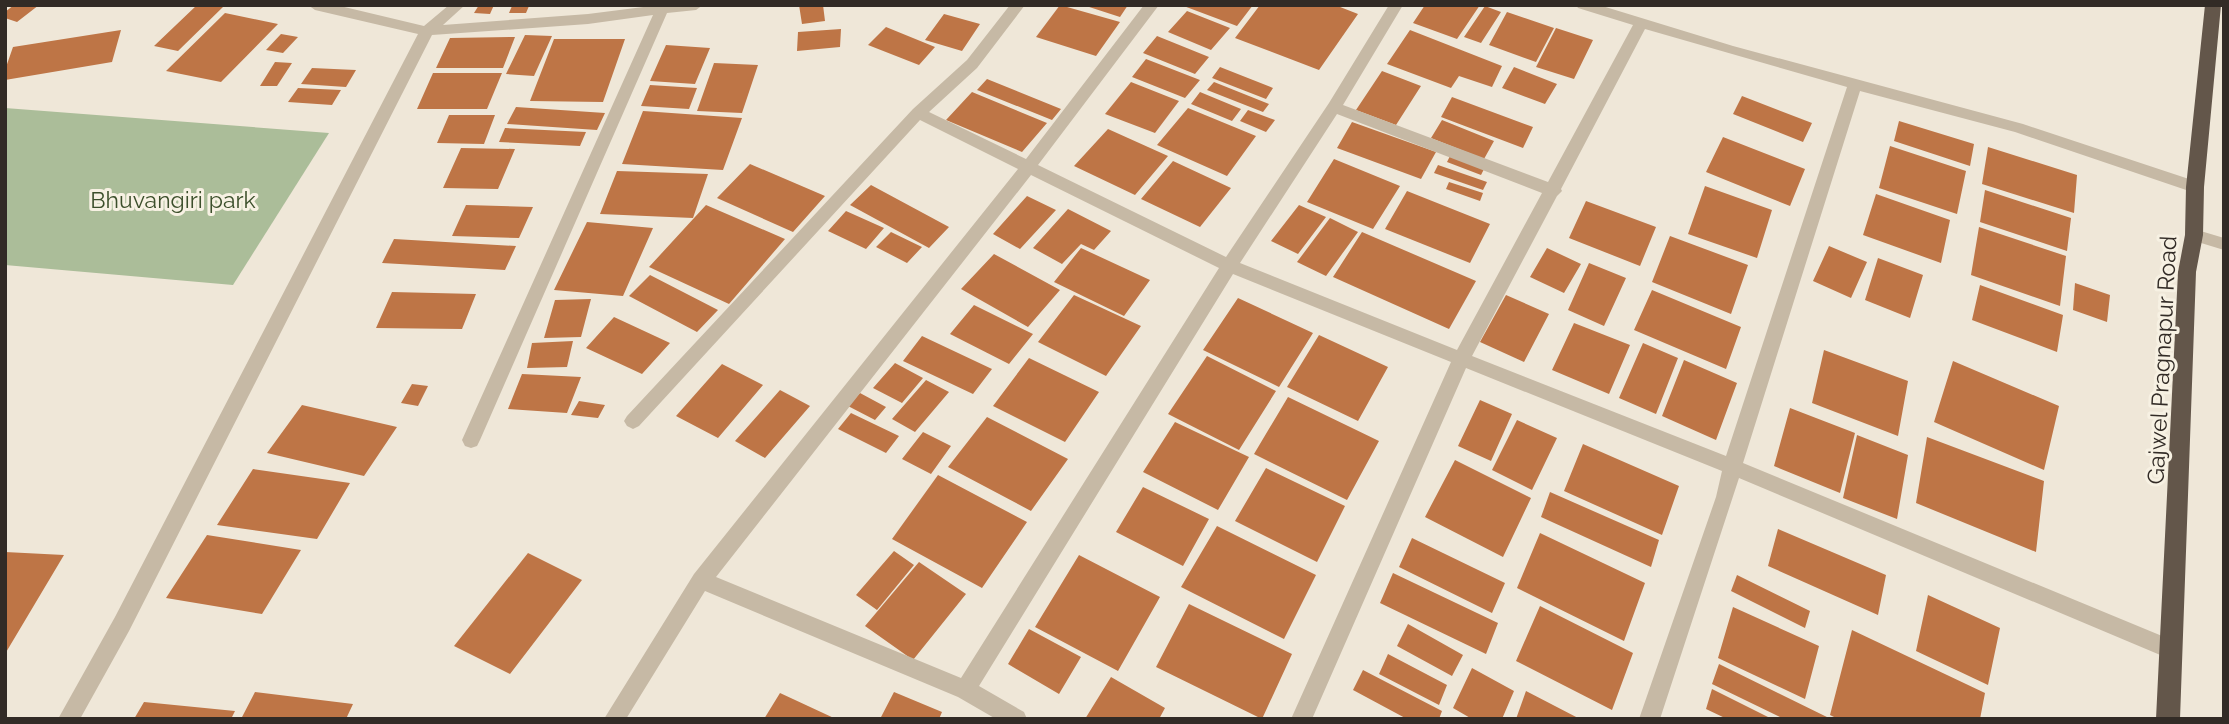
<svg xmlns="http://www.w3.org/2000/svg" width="2229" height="724" font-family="Raleway,sans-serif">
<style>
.green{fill:#abbd99}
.building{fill:#be7546}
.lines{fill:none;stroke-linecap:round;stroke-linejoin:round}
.minor{fill:#c6b9a5;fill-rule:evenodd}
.trunk{fill:#63564a;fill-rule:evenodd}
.labels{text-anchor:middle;stroke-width:6;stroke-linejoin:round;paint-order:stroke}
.park-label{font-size:23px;fill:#3c4f2b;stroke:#f7f1e3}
.street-label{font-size:23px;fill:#322b26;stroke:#f7f1e3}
</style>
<rect width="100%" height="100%" fill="#efe7d8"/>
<path class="green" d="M5 108 329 133 233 285 5 265Z"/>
<path class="building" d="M14 5H39L17 22 5 18V12Z
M197 5 224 6 178 51 154 46Z
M479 5H494L490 14 474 13Z
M799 5H823L825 21 802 24Z
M1060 5 1120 22 1096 56 1036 37Z
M1083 5H1128L1120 17Z
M1181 5H1253L1237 26Z
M1260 5H1335L1358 14 1319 70 1235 38Z
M1425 5H1480L1457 39 1413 23Z
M512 6H529L526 13H509Z
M1485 6 1501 12 1481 43 1464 37Z
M1187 11 1230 28 1211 50 1168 32Z
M1507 12 1554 28 1536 62 1489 45Z
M225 13 278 24 221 82 166 71Z
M944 14 980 24 962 51 925 40Z
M886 27 935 47 919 65 868 45Z
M1556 28 1593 40 1574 79 1536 67Z
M841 29 840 47 797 51 798 32Z
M121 30 112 62 5 80V70L13 47Z
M1410 30 1502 66 1492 87 1459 76 1451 88 1387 64Z
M281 34 298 37 283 53 266 50Z
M525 35 552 36 534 76 506 74Z
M1157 36 1209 57 1195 74 1143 53Z
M515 37 503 68H436L450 38Z
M554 39H625L603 102 530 101Z
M666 45 710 48 695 84 650 81Z
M1146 59 1200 80 1185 98 1132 77Z
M275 62 292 63 277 86H260Z
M714 63 758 65 742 113 697 111Z
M1220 67 1273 88 1266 99 1212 78Z
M1514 67 1557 84 1545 104 1502 88Z
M312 68 356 70 346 87 301 84Z
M1382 71 1421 86 1396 125 1356 110Z
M433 73H502L487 109H417Z
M987 79 1061 109 1052 120 977 90Z
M1131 82 1179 101 1155 133 1105 114Z
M1214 82 1269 104 1263 112 1207 90Z
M650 85 697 88 689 109 641 106Z
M298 88 341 90 332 105 288 102Z
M972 92 1047 123 1022 152 946 120Z
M1200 92 1241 109 1232 121 1191 104Z
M1742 96 1812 123 1803 142 1733 114Z
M1452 97 1533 127 1523 148 1441 117Z
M516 107 605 113 597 130 507 124Z
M1188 108 1256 136 1227 176 1157 145Z
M1248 110 1275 120 1266 132 1240 121Z
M643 111 742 118 723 170 622 164Z
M449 115H495L484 144 437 143Z
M1442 120 1494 141 1484 159 1431 138Z
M1899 121 1974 144 1970 166 1894 141Z
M1352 122 1436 152 1421 179 1337 148Z
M505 128 586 132 580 146 499 142Z
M1108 129 1168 156 1135 195 1074 166Z
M1723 137 1805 169 1790 206 1706 172Z
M1890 146 1966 171 1957 214 1879 188Z
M1988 147 2077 175 2074 213 1982 184Z
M461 148 515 149 498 189 443 188Z
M1450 156 1484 169 1481 175 1447 162Z
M1334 159 1400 186 1373 229 1307 202Z
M1173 161 1231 188 1200 227 1141 199Z
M750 164 825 196 793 232 717 198Z
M1438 165 1487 182 1483 190 1434 173Z
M617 171 708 174 693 218 600 214Z
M1449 182 1483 193 1480 201 1446 189Z
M871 185 949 227 929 248 850 205Z
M1705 186 1772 210 1757 258 1688 234Z
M1985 190 2071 218 2067 251 1980 222Z
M1407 191 1490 224 1470 263 1385 229Z
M1876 194 1950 220 1941 263 1863 235Z
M1027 196 1056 210 1020 249 993 234Z
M1586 201 1656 227 1640 266 1569 238Z
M466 205 533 207 519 238 452 236Z
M706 205 785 239 729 304 649 267Z
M1299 205 1326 217 1298 254 1271 241Z
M1068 209 1111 231 1094 250 1081 244 1062 264 1033 248Z
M846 211 884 228 866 249 828 231Z
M1330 218 1358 232 1326 276 1297 262Z
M587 222 653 228 623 296 554 290Z
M1979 227 2066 256 2060 306 1971 275Z
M891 232 922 247 907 263 876 247Z
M1362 232 1476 281 1449 329 1333 277Z
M1670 236 1748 265 1731 314 1652 282Z
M394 239 516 246 505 270 382 263Z
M1829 246 1867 262 1851 298 1813 281Z
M1081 248 1150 280 1124 316 1054 282Z
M1547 248 1581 264 1564 293 1530 277Z
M994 254 1060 290 1028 327 961 289Z
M1878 258 1923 275 1910 318 1865 300Z
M1589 263 1626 278 1604 326 1568 310Z
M650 275 718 310 697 332 629 296Z
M2075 283 2110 295 2107 322 2073 310Z
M1980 285 2063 315 2057 352 1972 320Z
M1652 290 1741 327 1726 369 1634 330Z
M392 292 476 294 462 329 376 328Z
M1074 295 1141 326 1106 376 1038 342Z
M1506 295 1549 314 1524 362 1480 342Z
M1238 298 1313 333 1279 387 1203 350Z
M591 299 581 337 544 338 555 300Z
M974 305 1033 334 1009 364 950 334Z
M614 317 670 343 642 374 586 348Z
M1574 323 1630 345 1609 394 1552 370Z
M1319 335 1388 367 1358 421 1287 387Z
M922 336 992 369 973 394 903 361Z
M573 341 567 367 527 368 532 343Z
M1643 343 1678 358 1656 414 1619 398Z
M1824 350 1908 381 1898 436 1812 403Z
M1207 356 1276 391 1239 450 1168 414Z
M1029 358 1099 392 1065 442 993 406Z
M1684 360 1737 383 1716 440 1662 416Z
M1953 361 2059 406 2044 470 1934 422Z
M895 363 923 378 902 403 873 388Z
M722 364 763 385 718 438 676 416Z
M522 374 581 377 567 413 508 409Z
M926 380 949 392 915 432 892 419Z
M412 384 428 386 418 406 401 403Z
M780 390 810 406 765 458 735 441Z
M860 393 886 407 875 420 848 406Z
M1288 397 1379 441 1347 500 1254 454Z
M1480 400 1512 414 1491 461 1458 446Z
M579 401 605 405 598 418 571 415Z
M302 405 397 427 364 476 267 453Z
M1790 408 1855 433 1840 493 1774 466Z
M851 413 899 436 886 453 838 429Z
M987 417 1068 459 1031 511 948 467Z
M1517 420 1557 438 1532 490 1492 470Z
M1175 422 1249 457 1218 510 1143 472Z
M923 432 951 446 931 474 902 459Z
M1857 435 1908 455 1897 519 1843 498Z
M1927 437 2044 481 2036 552 1916 503Z
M1583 444 1679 486 1662 535 1564 491Z
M1455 460 1531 498 1503 557 1425 517Z
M1266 468 1345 506 1317 562 1235 521Z
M253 469 350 483 317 539 217 525Z
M938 475 1027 522 982 588 892 539Z
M1143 487 1209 519 1183 566 1116 532Z
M1550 492 1659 540 1651 567 1541 517Z
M1217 526 1316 575 1284 639 1181 587Z
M1778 529 1886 575 1878 615 1768 566Z
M1540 533 1645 583 1624 641 1517 588Z
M207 535 301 550 262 614 166 598Z
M1412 538 1505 583 1492 613 1399 567Z
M894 551 914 565 877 610 856 595Z
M5 552 64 555 5 654Z
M528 553 582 580 510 674 454 646Z
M1079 555 1160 597 1118 671 1035 627Z
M919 562 966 594 913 660 865 626Z
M1393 573 1498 623 1486 654 1380 603Z
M1737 575 1810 611 1805 628 1731 591Z
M1928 595 2000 628 1988 685 1916 651Z
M1189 604 1292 654 1262 719 1156 667Z
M1540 606 1633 653 1612 710 1516 661Z
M1733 607 1819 646 1805 699 1718 658Z
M1408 624 1463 655 1452 676 1397 646Z
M1029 629 1081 657 1059 694 1008 664Z
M1852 630 1985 693 1980 719H1838L1830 715Z
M1388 654 1447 685 1439 705 1379 674Z
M1719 664 1831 719H1784L1712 684Z
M1472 668 1514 691 1502 719H1472L1453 708Z
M1363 670 1442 711 1439 719H1407L1353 690Z
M1111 677 1165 708 1159 719H1085Z
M1712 689 1772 719H1727L1706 709Z
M1526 691 1580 719H1516Z
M255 692 353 704 346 719H241Z
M894 692 942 712 939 719H880Z
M780 693 836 719H764Z
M144 702 235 711 231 719H134Z"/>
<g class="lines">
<path class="minor" d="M308 5H336L424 26 449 5H465L443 25 588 14 659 5H703L696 10 667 13 480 440 477 446 471 448 465 446 462 440 653 15 588 24 432 35 129 631 80 719H58L115 617 418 34 315 10Z
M1010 5H1025L977 68 929 112 1026 159 1144 5H1159L1038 165 1226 257 1329 103 1389 5H1403L1343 105 1548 182 1633 25 1578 8 1576 5H1599L1733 46 2023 124 2201 183 2203 187 2201 191 2195 193 2015 132 1860 91 1743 463 2179 643 2182 650 2179 657 2172 660 2165 657 1739 478 1660 719H1639L1716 497 1722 471 1466 368 1312 719H1291L1451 362 1233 274 979 686 1024 712 1027 719H996L958 697 705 591 626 719H604L694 574 1018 169 920 120 639 426 633 429 627 426 624 421 627 416 913 109 967 60ZM1645 29 1847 87 1726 456 1472 356 1557 196 1562 191 1561 189ZM1337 114 1542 193 1457 350 1240 263ZM1031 175 1219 268 961 678 716 577Z
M2194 229 2224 238V250L2188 239 2186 235 2188 231Z"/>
<path class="trunk" d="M2205 5H2221L2204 187 2203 235 2196 272 2180 719H2156L2178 272 2185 235 2186 187Z"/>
</g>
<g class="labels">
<g class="park-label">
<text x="173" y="208">Bhuvangiri park</text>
</g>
<g class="street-label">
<text transform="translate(2162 360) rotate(-87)" y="8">Gajwel Pragnapur Road</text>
</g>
</g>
<rect width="2229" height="724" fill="none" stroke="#322b26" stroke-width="14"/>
</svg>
